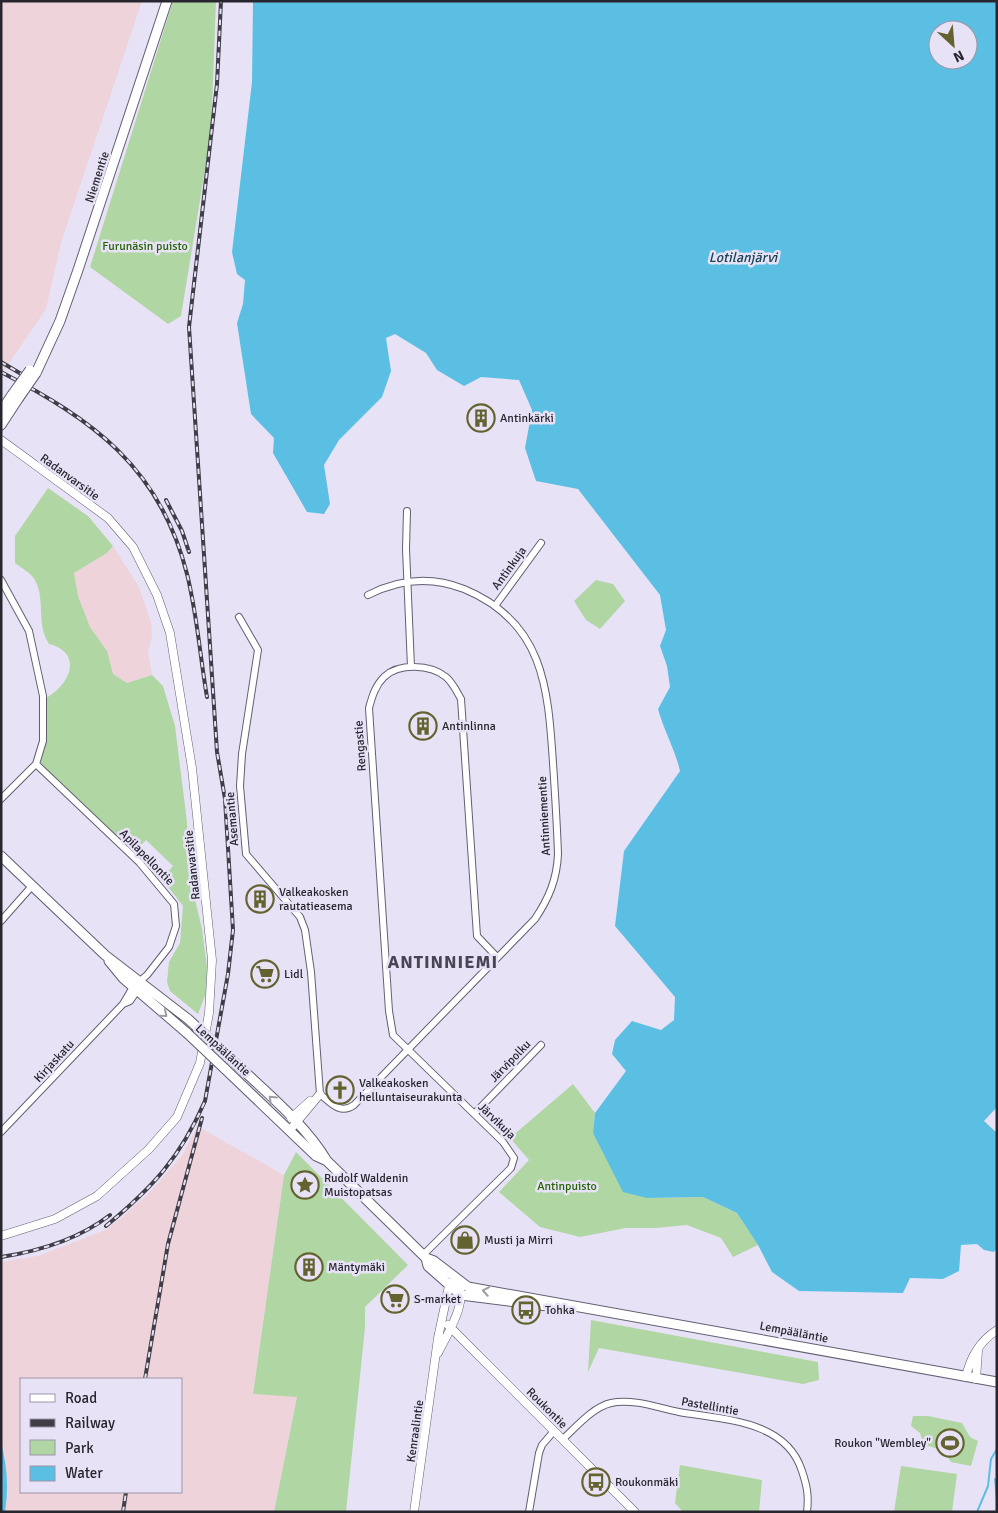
<svg xmlns="http://www.w3.org/2000/svg" width="998" height="1513" font-family="Signika,sans-serif">
<style>
.industrial{fill:#eed4da;fill-rule:evenodd}
.green{fill:#b0d6a4}
.water{fill:#5bbfe3;fill-rule:evenodd}
.lines{fill:none;stroke-linecap:round;stroke-linejoin:round}
.stream{stroke:#5bbfe3;stroke-width:2}
.minor-casing{stroke:#635e70;stroke-width:8}
.tertiary-casing{stroke:#635e70;stroke-width:9}
.secondary-casing{stroke:#635e70;stroke-width:11}
.minor{stroke:#fff;stroke-width:6}
.tertiary{stroke:#fff;stroke-width:8}
.secondary{stroke:#fff;stroke-width:9}
.rail-casing{stroke:#3f3d46;stroke-width:4}
.rail{stroke:#e8e2f7;stroke-width:2;stroke-dasharray:5.5;stroke-linecap:butt}
.secondary-bridge-casing{stroke:#635e70;stroke-width:11;stroke-linecap:butt}
.secondary-bridge{stroke:#fff;stroke-width:9}
.oneway{stroke:#9e9da0}
.labels{text-anchor:middle;stroke-width:5;stroke-linejoin:round;paint-order:stroke}
.street-label{font-size:12px;fill:#27252d;stroke:#e8e2f7}
.park-label{font-size:12px;fill:#246302;stroke:#e8e2f7}
.poi-label{font-size:12px;fill:#27252d;stroke:#e8e2f7;text-anchor:start}
.water-label{font-size:14px;font-style:italic;fill:#174353;stroke:#e8e2f7}
.district-label{font-size:18px;font-weight:bold;letter-spacing:1px;fill:#484454;stroke:#e8e2f7}
</style>
<rect width="100%" height="100%" fill="#e8e2f7"/>
<path class="industrial" d="M1 1H142L61 243 46 309 1 375Z
M113 546 139 587 151 622 152 637 148 652 152 675 127 683 113 674 106 651 90 627 78 596 74 573 107 553Z
M197 1126 284 1175 253 1393 297 1397 274 1512H5L8 1494 5 1457 1 1442V1262L38 1256 108 1229 147 1195 165 1175 183 1154ZM21 1379H181V1492H21Z"/>
<path class="green" d="M173 1H216L211 133 181 316 168 324 90 267Z
M48 488 88 516 113 546 107 553 74 573 78 596 90 627 107 651 113 674 127 683 152 675 163 686 175 726 187 822 190 878 202 929 207 968 206 993 198 1014 170 991 167 982 169 962 180 943 183 906 162 879 173 866 146 840 134 852 43 767 41 762 44 699C69 687 85 653 49 644 35 622 47 597 33 577 29 572 20 567 15 563V536Z
M596 580 613 584 625 601 600 629 586 620 574 601Z
M573 1084 595 1113 593 1133 647 1198 703 1197 737 1213 758 1245 733 1257 721 1238 687 1225 655 1228H626L580 1237 540 1227 499 1192 529 1160 510 1138Z
M296 1152 408 1265 365 1307V1327L346 1512H274L297 1397 253 1394 284 1175Z
M591 1320 818 1362 819 1380 803 1384 599 1348 588 1372Z
M913 1416H928L962 1423 970 1437 978 1441 971 1466 951 1462 943 1451 923 1444 920 1433 911 1426Z
M680 1465 762 1480 759 1512H683L675 1503Z
M901 1466 957 1474 952 1512H894Z"/>
<path class="water" d="M253 1H997V1107L984 1121 997 1133V1248L994 1252 984 1250 977 1244 961 1245 959 1271 943 1279 910 1278 903 1293 799 1291 772 1272 758 1245 737 1213 703 1197 647 1198 623 1192 593 1133 595 1113 626 1071 612 1054 615 1040 632 1021 661 1030 674 1020 675 997 615 926 624 851 680 771C675 749 664 731 658 709L670 687 667 666 660 646 666 630 660 595 578 489 536 481 525 448 532 410 519 380 481 377 464 386 437 370 426 353 395 334 386 338 391 371 382 397 339 440 324 465 330 504 324 514 307 512 273 453 274 438 251 414 237 323 243 304 245 280 237 274 232 252 252 82ZM938 30H968V60H938Z
M1 1442C7 1465 9 1488 5 1512H1Z"/>
<g class="lines">
<path class="stream" d="M995 1479 997 1500
M977 1512 988 1486 991 1459 997 1449"/>
<g class="minor-casing">
<path id="minor" d="M407 511 406 549 411 667
M1 580 29 631 43 696V741L36 764 1 799
M495 606 541 543
M239 617 258 650 242 754 240 786 246 854 300 917 305 930 311 972 320 1094C331 1103 340 1115 354 1105L535 919C549 898 557 879 558 854 557 824 555 793 553 763 548 688 544 622 464 589 431 576 399 579 368 595
M36 764 139 862 174 904 176 926 169 947 147 975 133 987 123 1004
M1 921 32 886
M474 1114 541 1045
M1 1132 123 1004 130 1001 139 988
M423 1255 511 1168 514 1158 503 1142 393 1035 389 1011 369 708C372 697 375 686 384 677 399 663 430 664 446 677 453 683 457 692 461 699L477 936 497 957
M563 1439C576 1427 593 1407 611 1403 632 1398 659 1408 679 1412 724 1420 786 1420 802 1471 807 1486 809 1496 807 1512
M529 1512 539 1453 542 1445 554 1431"/>
</g>
<g class="tertiary-casing">
<path id="tertiary" d="M1 440 108 518 133 547 157 595 170 633 192 768 212 960 209 1013 200 1063 177 1117 149 1149 97 1196 55 1219 1 1236
M291 1118 310 1101
M290 1130 320 1094
M448 1325 635 1512
M966 1377C970 1358 980 1341 997 1330
M976 1379 978 1351
M414 1512 438 1338 449 1286 456 1279C471 1299 447 1334 438 1353"/>
</g>
<g class="secondary-casing">
<path id="secondary" d="M36 373 60 321 78 270 167 1
M1 411 12 395
M1 425 18 399
M1 856 105 955 188 1019
M109 961 123 978 187 1033
M228 1056C261 1088 304 1122 327 1161L426 1258 434 1261 468 1287 997 1382
M224 1068 316 1156 327 1161
M426 1258 428 1266 461 1295 563 1308"/>
</g>
<use href="#minor" class="minor"/>
<use href="#tertiary" class="tertiary"/>
<use href="#secondary" class="secondary"/>
<g class="rail-casing">
<path id="rail" d="M1 362 23 375
M1 372C93 420 160 467 187 574 197 614 200 656 207 697
M166 500 182 531 189 552
M106 1226C153 1187 180 1158 205 1101L228 974 233 930 225 799 217 752 189 327 217 84 221 1
M1 1257C40 1251 79 1239 110 1215
M145 1379 168 1244 202 1118
M123 1512 126 1492"/>
</g>
<use href="#rail" class="rail"/>
<g class="secondary-bridge-casing">
<path id="secondary-bridge" d="M12 395 30 370
M18 399 36 373
M188 1019 228 1056
M187 1033 224 1068"/>
</g>
<use href="#secondary-bridge" class="secondary-bridge"/>
</g>
<defs><path id="oneway-chevron" d="M-2-3.5L2.5 0L-2 3.5" fill="none" stroke-width="1.6" stroke-linecap="round" stroke-linejoin="round" transform="scale(1.25)"/></defs>
<g class="oneway">
<use href="#oneway-chevron" transform="translate(164 1014) rotate(40)"/>
<use href="#oneway-chevron" transform="translate(272 1099) rotate(-136)"/>
<use href="#oneway-chevron" transform="translate(486 1291) rotate(-170)"/>
</g>
<defs>
<g id="building-ring" transform="scale(1.4375)"><circle r="9.5" fill="#e8e2f7" stroke="#646330" stroke-width="1.5"/><path d="M-4-6H4V6H1V3H-1V6H-4ZM-2.5-4.3h1.7v1.8h-1.7ZM.8-4.3h1.7v1.8H.8ZM-2.5-1h1.7V.8h-1.7ZM.8-1h1.7V.8H.8Z" fill="#646330"/></g>
<g id="supermarket-ring" transform="scale(1.4375)"><circle r="9.5" fill="#e8e2f7" stroke="#646330" stroke-width="1.5"/><path d="M-6-5.5h2.5l.6 2H6L4.5 2H-2.5L-4.4-4H-6ZM-1.5 3.2a1.3 1.3 0 1 0 .1 0ZM3 3.2a1.3 1.3 0 1 0 .1 0Z" fill="#646330"/></g>
<g id="church-ring" transform="scale(1.4375)"><circle r="9.5" fill="#e8e2f7" stroke="#646330" stroke-width="1.5"/><path d="M-1.2-6h2.4v3.5h3.3v2.4h-3.3V6h-2.4V-.1h-3.3v-2.4h3.3Z" fill="#646330"/></g>
<g id="sight-ring" transform="scale(1.4375)"><circle r="9.5" fill="#e8e2f7" stroke="#646330" stroke-width="1.5"/><path d="M0-6L1.8-2.2L6-1.7L2.9 1.2L3.7 5.4L0 3.3L-3.7 5.4L-2.9 1.2L-6-1.7L-1.8-2.2Z" fill="#646330"/></g>
<g id="shop-ring" transform="scale(1.4375)"><circle r="9.5" fill="#e8e2f7" stroke="#646330" stroke-width="1.5"/><path d="M-5-2.5h2.3a2.7 3.5 0 0 1 5.4 0H5L5.5 6h-11ZM-1.5-2.5h3a1.5 2.3 0 0 0-3 0Z" fill="#646330"/></g>
<g id="bus-ring" transform="scale(1.4375)"><circle r="9.5" fill="#e8e2f7" stroke="#646330" stroke-width="1.5"/><path d="M-5-6H5V4H4V6H2V4H-2V6H-4V4H-5ZM-3.5-4V0h7V-4ZM-3.5 1.2v1.5H-2V1.2ZM2 1.2v1.5H3.5V1.2Z" fill="#646330"/></g>
<g id="stadium-ring" transform="scale(1.4375)"><circle r="9.5" fill="#e8e2f7" stroke="#646330" stroke-width="1.5"/><path d="M0-5a6.5 5 0 1 0 0 10a6.5 5 0 1 0 0-10ZM-3.5-1.8h7v3.6h-7Z" fill="#646330"/></g>
</defs>
<g fill-rule="evenodd">
<use href="#building-ring" x="481" y="418"/>
<use href="#building-ring" x="423" y="726"/>
<use href="#building-ring" x="260" y="899"/>
<use href="#supermarket-ring" x="265" y="974"/>
<use href="#church-ring" x="340" y="1090"/>
<use href="#sight-ring" x="305" y="1185"/>
<use href="#shop-ring" x="465" y="1240"/>
<use href="#building-ring" x="309" y="1267"/>
<use href="#supermarket-ring" x="395" y="1299"/>
<use href="#bus-ring" x="526" y="1310"/>
<use href="#stadium-ring" x="950" y="1443"/>
<use href="#bus-ring" x="596" y="1482"/>
</g>
<g class="labels">
<g class="street-label">
<text transform="translate(97 177) rotate(-72)" y="4">Niementie</text>
<text transform="translate(70 477) rotate(36)" y="4">Radanvarsitie</text>
<text transform="translate(509 568) rotate(-54)" y="4">Antinkuja</text>
<text transform="translate(360 746) rotate(-94)" y="4">Rengastie</text>
<text transform="translate(544 816) rotate(-93)" y="4">Antinniementie</text>
<text transform="translate(232 819) rotate(-95)" y="4">Asemantie</text>
<text transform="translate(147 857) rotate(46)" y="4">Apilapellontie</text>
<text transform="translate(192 865) rotate(-96)" y="4">Radanvarsitie</text>
<text transform="translate(223 1050) rotate(43)" y="4">Lempääläntie</text>
<text transform="translate(54 1061) rotate(-47)" y="4">Kirjaskatu</text>
<text transform="translate(510 1061) rotate(-46)" y="4">Järvipolku</text>
<text transform="translate(497 1121) rotate(44)" y="4">Järvikuja</text>
<text transform="translate(794 1332) rotate(11)" y="4">Lempääläntie</text>
<text transform="translate(710 1406) rotate(10)" y="4">Pastellintie</text>
<text transform="translate(547 1408) rotate(45)" y="4">Roukontie</text>
<text transform="translate(415 1431) rotate(-82)" y="4">Kenraalintie</text>
</g>
<g class="park-label">
<text x="145" y="250">Furunäsin puisto</text>
<text x="567" y="1190">Antinpuisto</text>
</g>
<g class="poi-label">
<text x="500" y="422">Antinkärki</text>
<text x="442" y="730">Antinlinna</text>
<text x="279" y="896">Valkeakosken<tspan x="279" dy="14">rautatieasema</tspan></text>
<text x="284" y="978">Lidl</text>
<text x="359" y="1087">Valkeakosken<tspan x="359" dy="14">helluntaiseurakunta</tspan></text>
<text x="324" y="1182">Rudolf Waldenin<tspan x="324" dy="14">Muistopatsas</tspan></text>
<text x="484" y="1244">Musti ja Mirri</text>
<text x="328" y="1271">Mäntymäki</text>
<text x="414" y="1303">S-market</text>
<text x="545" y="1314">Tohka</text>
<text x="931" y="1447" text-anchor="end">Roukon "Wembley"</text>
<text x="615" y="1486">Roukonmäki</text>
</g>
<g class="water-label">
<text x="743" y="262">Lotilanjärvi</text>
</g>
<g class="district-label">
<text x="443" y="968">ANTINNIEMI</text>
</g>
</g>
<rect width="998" height="1513" fill="none" stroke="#27252d" stroke-width="5"/>
<rect x="20" y="1378" width="162" height="115" fill="#e8e2f7" stroke="#9b96a6"/>
<rect x="30" y="1394" width="25" height="8" fill="#ffffff" stroke="#9b96a6"/>
<text x="65" y="1403" font-size="15" fill="#27252d">Road</text>
<rect x="30" y="1419" width="25" height="8" fill="#3f3d46" stroke="#9b96a6"/>
<text x="65" y="1428" font-size="15" fill="#27252d">Railway</text>
<rect x="30" y="1440" width="25" height="15" fill="#b0d6a4" stroke="#9b96a6"/>
<text x="65" y="1453" font-size="15" fill="#27252d">Park</text>
<rect x="30" y="1466" width="25" height="15" fill="#5bbfe3" stroke="#9b96a6"/>
<text x="65" y="1478" font-size="15" fill="#27252d">Water</text>
<g transform="translate(953 45) rotate(154)"><circle r="24" fill="#e8e2f7" stroke="#9b96a6"/>
<path d="M0-4L9 19L0 12L-9 19Z" fill="#646330"/>
<text y="-8" font-size="14" font-weight="bold" text-anchor="middle" fill="#27252d">N</text>
</g>
</svg>
